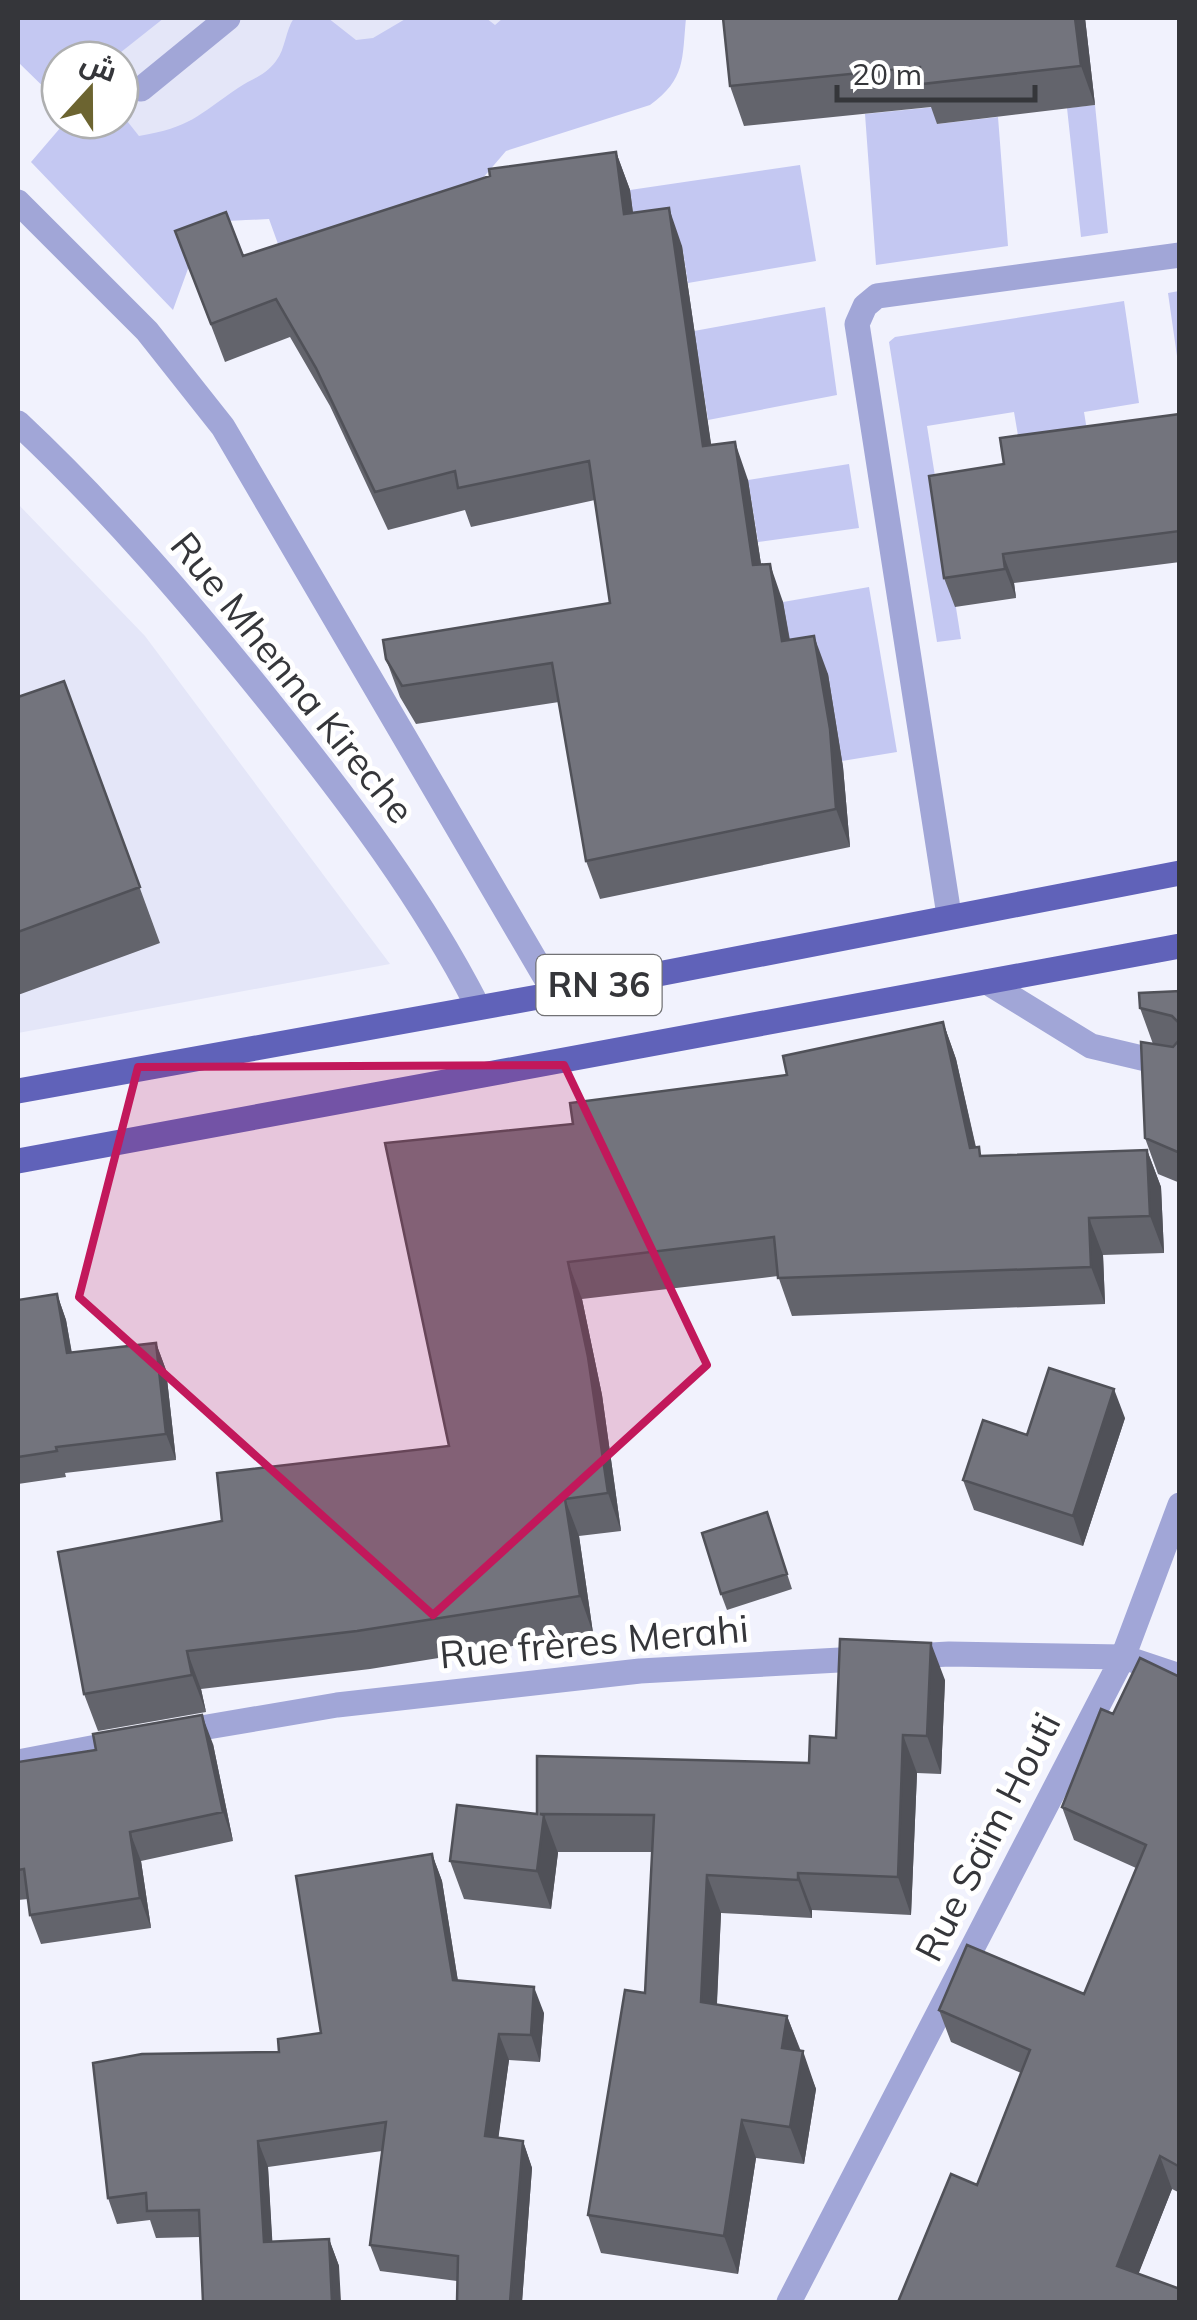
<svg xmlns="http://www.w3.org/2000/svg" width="1197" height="2320" font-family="Mulish,Cairo,sans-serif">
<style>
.built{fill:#e4e6f8}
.green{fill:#c4c8f2}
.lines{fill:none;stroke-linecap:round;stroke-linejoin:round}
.service{stroke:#a1a6d7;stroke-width:25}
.minor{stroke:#a1a6d7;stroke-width:25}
.primary{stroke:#6062b9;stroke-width:25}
.wall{fill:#63646c}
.shaded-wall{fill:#505158}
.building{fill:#73747d;stroke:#505158;stroke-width:2.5}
.marked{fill:#c2185b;fill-opacity:0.2;stroke:#c2185b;stroke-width:8;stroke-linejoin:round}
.labels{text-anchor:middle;stroke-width:10;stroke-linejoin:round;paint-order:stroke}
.shield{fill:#fff;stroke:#727275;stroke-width:2.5}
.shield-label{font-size:35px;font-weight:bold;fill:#35363a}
.street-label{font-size:38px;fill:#35363a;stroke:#fff}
</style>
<rect width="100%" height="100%" fill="#f1f2fd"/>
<path class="built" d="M47 18H503L285 218 205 222 120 112V60H80Z
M18 504 145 636 390 964 18 1033Z"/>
<path class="green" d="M18 18H164L111 60H60V103L18 62Z
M294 18H328L356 40 373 38 407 18H486L495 25 503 18H686C682 59 686 79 650 105L506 151 482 179 282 255 269 219 205 222 173 310 31 162 67 120H120V112L139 136C191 127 197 116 238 88 253 78 265 76 276 61 286 48 285 31 294 18Z
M1095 105 1108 233 1081 237 1067 108Z
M935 107 937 124 998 117 1008 246 876 265 865 114Z
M800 165 816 261 688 283 682 246 638 252 630 190Z
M1179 291H1180L1179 370 1168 293Z
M1124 301 1139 403 1084 412 1091 455 1023 465 1014 412 927 426 961 639 937 642 889 342 895 337Z
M825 307 837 395 708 420 694 331Z
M849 464 859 528 758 542 748 480Z
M869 587 897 752 842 761 828 675 796 679 783 602Z"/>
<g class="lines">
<path class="service" d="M141 89 228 18
M18 202 147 331 223 427 555 994
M987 982 1091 1046 1180 1067"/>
<path class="minor" d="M18 423C112 511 196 610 276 710 351 804 422 898 477 1005
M949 915 857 324 865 306 877 296 1180 255
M172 1733 337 1705 640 1671 949 1654 1123 1657 1180 1676
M18 1762 128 1741
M789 2302 1123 1657 1180 1505"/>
<path class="primary" d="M18 1091 555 994 1180 873
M18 1161 1180 946"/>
</g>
<path class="wall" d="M1085 18 1095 105 937 124 931 107 744 126 730 86Z
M616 152 630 190 633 213 682 246 711 445 748 480 761 564 783 602 790 640 828 674 843 767 850 847 600 899 586 861 559 702 416 724 400 697 386 659 610 603 595 500 471 527 465 510 388 530 330 406 290 337 225 362 175 231 243 256Z
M1180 414V562L1014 583 1016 598 955 607 944 578 1004 464Z
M64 681 160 943 18 995V697Z
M1180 991V1183L1158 1174 1145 1138 1153 1044 1140 1008Z
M943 1022 956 1059 976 1147 982 1156 1147 1150 1161 1187 1164 1253 1103 1255 1105 1304 792 1316 778 1276 582 1299 602 1395 621 1531 579 1536 593 1633 370 1669 201 1689 206 1712 98 1731 84 1694 222 1521 449 1446 573 1124 787 1075Z
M57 1294 66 1320 72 1353 156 1343 166 1370 176 1460 65 1473 66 1477 18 1484V1300Z
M1125 1418 1083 1546 974 1510 963 1480 1027 1435Z
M767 1512 792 1589 727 1610 721 1594Z
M1180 1677V2193L1172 2189 1138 2274 1180 2302 977 2185 1021 2073 951 2042 939 2010 1084 1994 1136 1868 1074 1840 1062 1807 1113 1714Z
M945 1680 941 1774 917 1773 911 1915 812 1910V1918L721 1913 717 2004 787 2016 816 2089 804 2164 756 2158 738 2274 601 2253 588 2215 645 1993 652 1852H558L551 1909 464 1899 450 1861 537 1814 809 1763 836 1738Z
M213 1744 233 1841 141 1861 151 1928 41 1944 30 1915 28 1899 18 1900V1762Z
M432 1854 442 1881 458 1981 544 2013 540 2062 509 2060 498 2138 523 2141 532 2168 522 2302H457V2281L380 2271 370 2245 382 2151 268 2167 272 2242 329 2239 339 2266 200 2237 156 2238 150 2220 117 2224 108 2198 279 2052 321 2033Z"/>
<path class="shaded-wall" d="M1075 18H1085L1095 105 1081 66Z
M616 152 630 190 638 252 624 214Z
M669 208 682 246 717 484 703 446Z
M735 442 748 480 767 603 753 565Z
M1003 554 1014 583 1016 598 1005 569Z
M770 564 783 602 796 679 782 641Z
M814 636 828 674 843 767 850 847 836 809Z
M943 1022 956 1059 984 1185 970 1148Z
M1147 1150 1161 1187 1164 1253 1150 1216Z
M1089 1218 1103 1255 1105 1304 1091 1267Z
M568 1262 582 1299 602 1395 621 1531 608 1493Z
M57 1294 66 1320 76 1379 67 1353Z
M156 1343 166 1370 176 1460 166 1434Z
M1114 1389 1125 1418 1083 1546 1073 1516Z
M565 1499 579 1536 593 1633 580 1596Z
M931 1643 945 1680 941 1774 927 1736Z
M187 1651 201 1689 206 1712 192 1675Z
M202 1715 213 1744 233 1841 223 1812Z
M903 1735 917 1773 911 1915 898 1877Z
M544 1815 558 1853 551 1909 537 1871Z
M130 1832 141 1861 151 1928 140 1898Z
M432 1854 442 1881 462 2007 453 1980Z
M798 1873 812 1910V1918L798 1880Z
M707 1875 721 1913 715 2040 701 2002Z
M534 1987 544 2013 540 2062 531 2035Z
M787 2016 801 2053 782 2048Z
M499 2034 509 2060 495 2163 485 2136Z
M803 2051 816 2089 804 2164 790 2127Z
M742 2120 756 2158 738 2274 724 2236Z
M258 2141 268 2167 274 2269 264 2242Z
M523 2141 532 2168 522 2302H510Z
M1160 2156 1172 2189 1129 2298 1117 2266Z
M329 2239 339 2266 341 2302H332Z"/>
<path class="building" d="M723 18H1075L1081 66 922 84 920 67 730 86Z
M616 152 624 214 669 208 703 446 735 442 753 565 770 564 782 641 814 636 830 729 836 809 586 861 552 663 402 686 386 659 383 640 610 603 589 461 458 488 455 471 375 492 316 368 276 299 211 324 175 231 226 212 243 256 490 176 489 169Z
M1180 414V531L1003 554 1005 569 944 578 929 476 1004 464 1000 438Z
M64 681 140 887 18 932V697Z
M1180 991V1024L1172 1016 1140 1008 1139 993Z
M943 1022 970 1148 979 1147 980 1156 1147 1150 1150 1216 1089 1218 1091 1267 778 1278 774 1237 568 1262 588 1357 608 1493 565 1499 580 1596 357 1631 187 1651 192 1675 84 1694 58 1552 222 1521 217 1473 449 1446 385 1143 573 1124 570 1103 787 1075 783 1056Z
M1180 1039V1153L1145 1138 1141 1042 1173 1047Z
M57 1294 67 1353 156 1343 166 1434 56 1447 57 1451 18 1457V1300Z
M1049 1368 1114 1389 1073 1516 963 1480 983 1420 1027 1435Z
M767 1512 787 1574 721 1594 702 1533Z
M840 1639 931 1643 927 1736 903 1735 898 1877 798 1873V1880L707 1875 701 2002 787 2016 782 2048 803 2051 790 2127 742 2120 724 2236 588 2215 625 1990 645 1993 654 1815 540 1814 544 1815 537 1871 450 1861 457 1805 537 1814V1756L809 1763 810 1736 836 1738Z
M1140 1658 1180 1677V2167L1160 2156 1117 2266 1180 2289V2302H898L951 2174 977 2185 1030 2050 939 2010 967 1945 1084 1994 1146 1845 1062 1807 1101 1709 1113 1714Z
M202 1715 223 1812 130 1832 140 1898 30 1915 24 1869 18 1870V1762L96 1750 93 1734Z
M432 1854 453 1980 534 1987 531 2035 499 2034 485 2136 523 2141 510 2302H457L458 2256 370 2245 386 2122 258 2141 264 2242 329 2239 332 2302H203L199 2210 147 2211 146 2193 108 2198 93 2063 142 2054 279 2052 278 2039 321 2033 296 1876Z"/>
<path class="marked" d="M564 1065 707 1365 433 1615 79 1297 138 1067Z"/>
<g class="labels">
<rect class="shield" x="536.5" y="955" width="125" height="60" rx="8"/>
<g class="shield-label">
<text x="599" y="997">RN 36</text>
</g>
<g class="street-label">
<text transform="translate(292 678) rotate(51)" y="13">Rue Mhenna Kireche</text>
<text transform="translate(594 1642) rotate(-5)" y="13">Rue frères Merahi</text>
<text transform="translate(988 1837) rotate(-63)" y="13">Rue Saïm Houti</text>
</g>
</g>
<rect width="1197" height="2320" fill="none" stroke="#35363a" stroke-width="40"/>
<g transform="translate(90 90) rotate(21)"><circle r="48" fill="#ffffff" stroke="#aeafb0" stroke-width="2.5"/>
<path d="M0-8L18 38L0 25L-18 38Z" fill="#6c6430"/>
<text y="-15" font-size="28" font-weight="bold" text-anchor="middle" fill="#35363a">ش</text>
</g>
<path d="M837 85v15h198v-15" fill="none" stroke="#35363a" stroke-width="5"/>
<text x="852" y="85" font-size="30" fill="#35363a" stroke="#ffffff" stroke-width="8" paint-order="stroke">20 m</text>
</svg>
